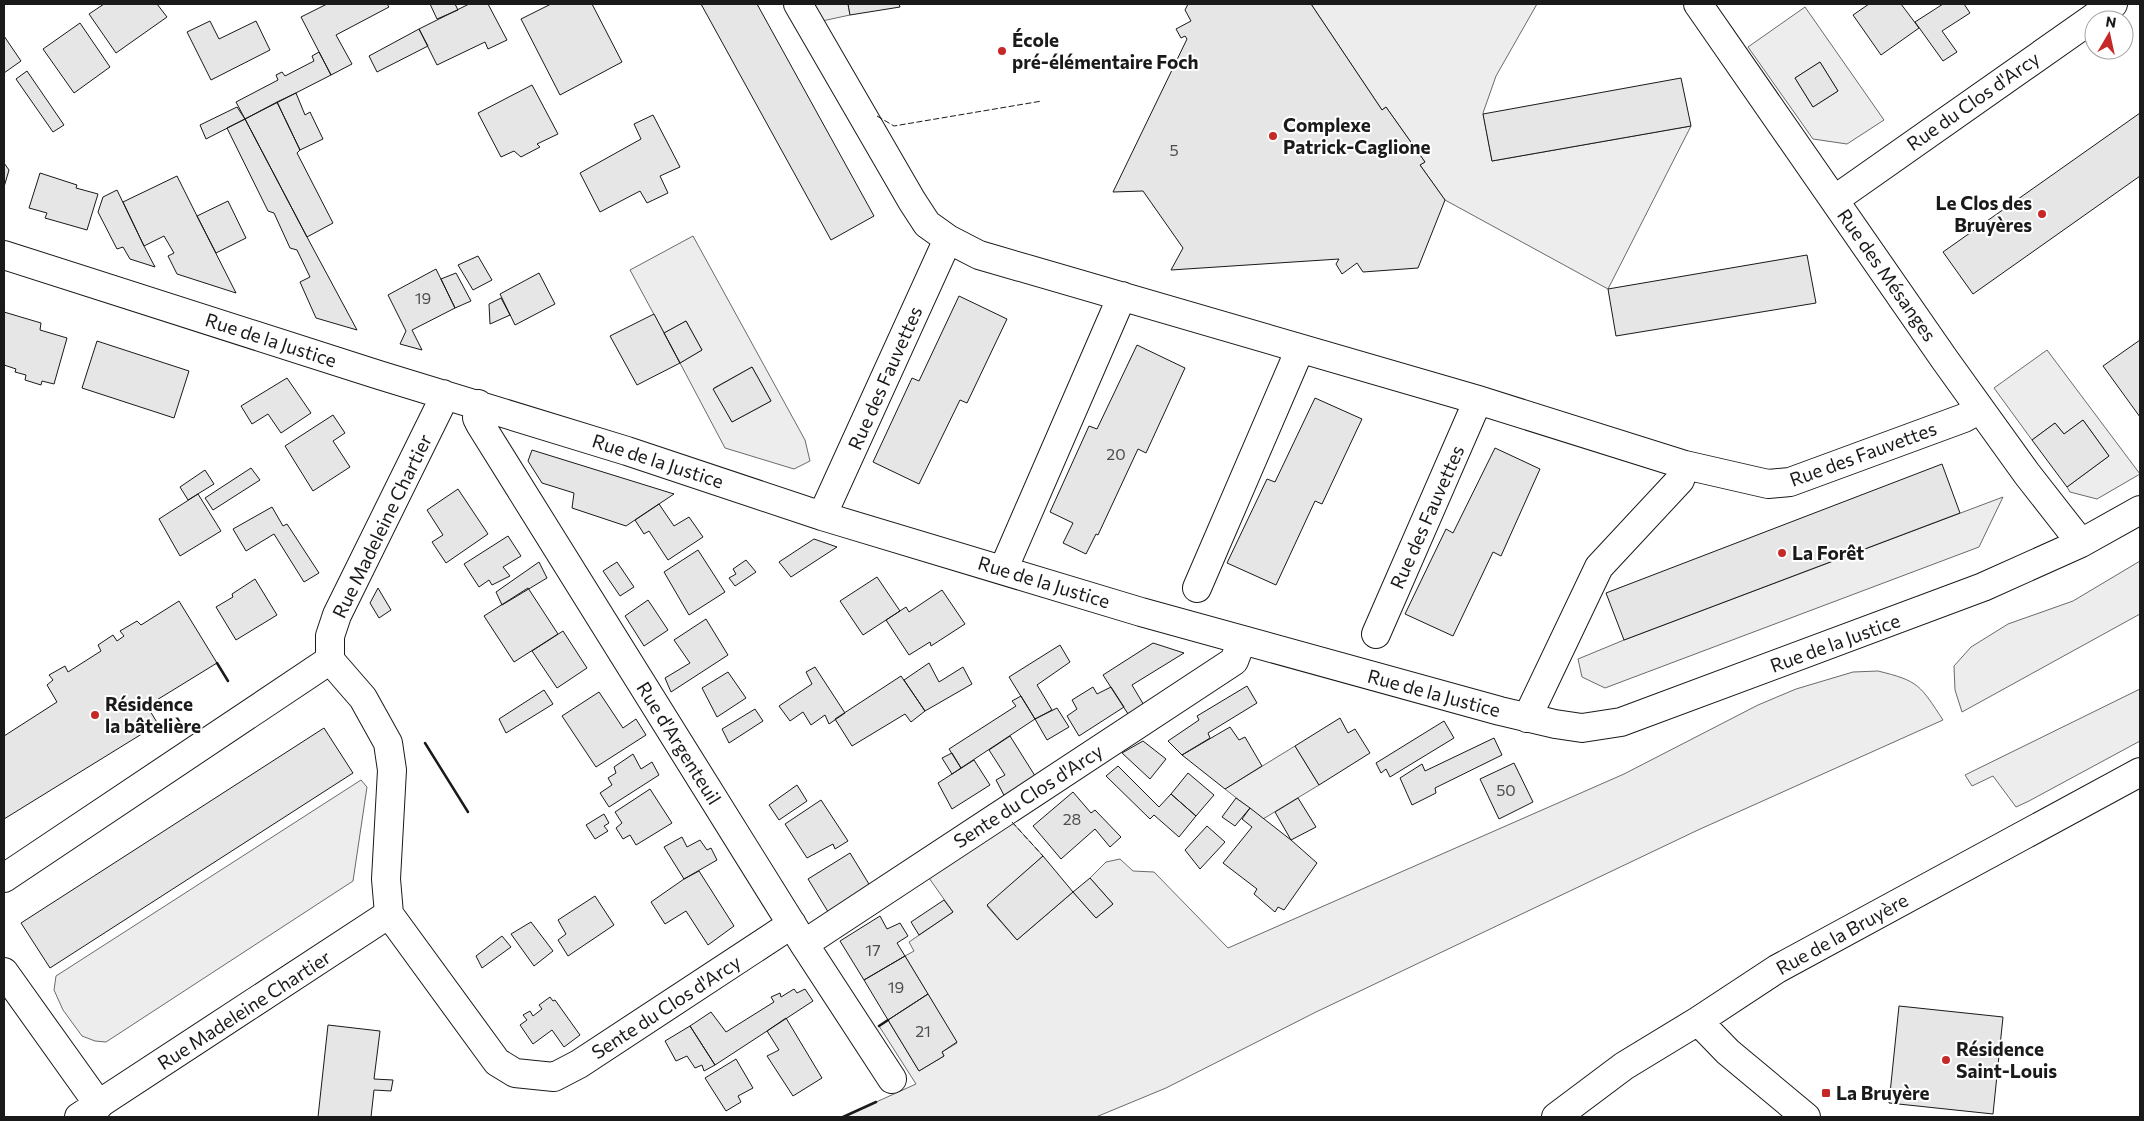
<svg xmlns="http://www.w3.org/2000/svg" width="2144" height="1121" font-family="Commissioner,sans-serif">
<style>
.green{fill:#ededed;stroke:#6a6a6a;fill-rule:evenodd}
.building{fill:#e6e6e6;stroke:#1a1a1a}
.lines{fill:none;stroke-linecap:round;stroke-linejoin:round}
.street-casing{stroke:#1a1a1a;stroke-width:30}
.street{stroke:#fff;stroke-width:28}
.fence{stroke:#1a1a1a;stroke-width:1;stroke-dasharray:6 2.5;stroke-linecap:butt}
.wall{stroke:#1a1a1a;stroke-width:2.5}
.poi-dot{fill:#c62828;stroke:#fff;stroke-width:2}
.labels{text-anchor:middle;stroke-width:4;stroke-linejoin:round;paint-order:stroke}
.number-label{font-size:16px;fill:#4d4d4d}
.poi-label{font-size:19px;font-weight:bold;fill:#1a1a1a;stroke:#fff;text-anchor:start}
.street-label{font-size:19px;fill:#1a1a1a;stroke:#fff}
</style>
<rect width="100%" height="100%" fill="#fff"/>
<path class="green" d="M813 4H848L850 15 822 21Z
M1311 4H1537L1496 76 1483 113 1492 161 1691 126 1608 289 1445 200 1420 165 1425 162 1386 107 1382 110Z
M1805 7 1884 120 1847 144 1813 139 1748 47ZM1820 62 1838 91 1813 107 1795 78Z
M693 236 805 440 810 461 794 469 725 448 680 363 702 350 686 321 664 333 630 270ZM752 367 771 401 732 422 714 388Z
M2047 350 2140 474 2097 499 2070 492 2067 487 2109 456 2083 420 2064 434 2055 423 2032 440 1994 388Z
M2003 497 1979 547 1605 688 1582 677 1578 659 1624 640Z
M2140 561V614L1962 712 1955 690 1954 666 1971 647 2008 624 2073 601Z
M1878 671C1919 681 1920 685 1943 720L1698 830 1316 1012 1166 1088 1096 1117H843L916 1084 879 1026 888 1020 919 1071 944 1056 942 1052 957 1043 905 956 914 951 909 942 953 912 929 878 1012 822 1043 856 987 906 1017 940 1073 892 1096 918 1113 904 1090 878 1106 862 1120 859 1133 871 1154 872 1228 948 1624 774 1758 705 1796 689 1853 672Z
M2140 689V741L2029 801 2016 807 1993 776 1972 786 1965 775Z
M1295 746 1319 785 1263 819 1225 789Z
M361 780 367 787 353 881 106 1042 95 1041 82 1036 63 1010 54 990 56 976Z"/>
<path class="building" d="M104 4H157L167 17 116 53 89 14Z
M327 4H387L389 7 336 35 352 64 331 75 301 17Z
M430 4H455L458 10 437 19Z
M469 4H488L507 40 488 49 485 42 437 65 419 29Z
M551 4H592L622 62 560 95 521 19Z
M701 4H757L874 216 831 240Z
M848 4H899L900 7 850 15Z
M1188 4H1311L1382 110 1386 107 1425 162 1420 165 1445 200 1418 268 1363 272 1357 263 1342 274 1336 264 1339 259 1171 270 1183 248 1143 191 1113 192 1187 39 1185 36 1181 38 1176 29 1191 21 1185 10Z
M1869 4H1901L1919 28 1881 55 1853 15Z
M1943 4H1964L1970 13 1942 31 1957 52 1943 61 1915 22Z
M210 21 219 39 256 21 270 50 211 80 187 32Z
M80 23 110 67 74 93 43 49Z
M419 29 428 46 377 72 369 56Z
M4 36 21 61 4 73Z
M319 52 331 75 245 119 236 102 278 80 276 75 282 72 285 76 314 61 312 56Z
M1820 62 1838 91 1813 107 1795 78Z
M27 71 64 125 53 132 16 79Z
M1681 78 1691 126 1492 161 1483 114Z
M532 85 558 134 537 144 540 147 521 157 514 151 501 157 478 113Z
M296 93 305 115 310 112 323 139 300 150 277 102Z
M277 102 300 150 297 153 333 223 307 237 245 119Z
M237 107 245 119 206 139 200 125Z
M2140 113V176L1973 294 1943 252Z
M653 115 680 167 660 176 668 193 647 203 640 191 600 212 580 173 641 139 634 124Z
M245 119 307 237 357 330 316 318 300 282 310 277 297 250 290 248 274 213 268 211 227 128Z
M4 163 9 170 4 187Z
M40 173 77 185 76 188 98 194 87 230 45 218 47 213 29 208Z
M177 176 197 216 236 293 177 274 168 256 174 253 164 236 144 246 123 202Z
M117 190 144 246 155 267 130 259 123 247 117 249 98 212 103 197Z
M228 201 246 238 216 253 197 216Z
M1807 255 1816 303 1616 336 1608 289Z
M478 256 492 280 473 290 458 265Z
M436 269 455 308 412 330 422 350 400 344 406 331 388 295Z
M456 273 471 301 455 308 441 279Z
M539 273 555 304 515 325 500 294Z
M959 296 1007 319 967 403 960 400 919 484 873 462 912 378 919 381Z
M501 298 510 315 490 324 489 304Z
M4 312 41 323 40 330 67 338 54 384 42 381 41 385 25 380 26 375 15 372 16 369 4 365Z
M654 314 680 363 637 385 610 336Z
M686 321 702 350 680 363 664 333Z
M2140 340V417L2103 366Z
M97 341 189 371 174 418 82 388Z
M1137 345 1185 368 1146 453 1138 449 1098 535 1096 534 1086 554 1063 543 1073 523 1050 512 1089 426 1097 429Z
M752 367 771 401 732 422 713 389Z
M287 378 311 413 281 433 268 414 252 424 241 406Z
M1315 398 1362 419 1322 504 1315 501 1276 585 1227 563 1267 479 1275 482Z
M333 415 345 433 333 441 350 467 313 491 285 446Z
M2083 420 2109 456 2067 487 2032 440 2055 423 2064 434Z
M1495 448 1540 469 1501 556 1493 552 1453 636 1405 614 1446 529 1453 533Z
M532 450 674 494 626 526 572 508 574 493 542 483 528 461Z
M1942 464 1960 513 1624 640 1606 593Z
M251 468 260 480 213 510 205 498Z
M205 470 214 484 188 500 180 487Z
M458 489 488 534 446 563 432 542 443 535 427 510Z
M198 494 221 531 180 556 159 519Z
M659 504 674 526 689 517 703 537 668 560 649 531 644 534 635 520Z
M272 507 283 526 287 524 319 573 304 582 274 534 246 551 233 529Z
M508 536 521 556 503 567 510 576 492 585 489 580 479 587 464 564Z
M814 539 837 547 791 577 779 562Z
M698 550 725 592 689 615 664 572Z
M746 560 756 572 735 586 729 578 736 574 733 569Z
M539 562 547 578 502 605 496 592Z
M617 562 634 587 620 596 603 571Z
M877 577 900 611 863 635 840 601Z
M255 579 277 615 236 640 216 607 233 597 232 594Z
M378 588 391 610 379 618 370 603Z
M528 588 558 634 514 662 484 616Z
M942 590 965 624 931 646 930 642 909 655 886 620 906 607 909 612Z
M648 600 668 630 644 646 625 616Z
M179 601 217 663 147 706 158 724 4 819V736L57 702 47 685 53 680 49 675 65 666 68 672 101 651 98 645 113 635 117 641 124 636 120 631 137 621 141 625Z
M706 619 728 655 671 692 665 678 690 663 674 640Z
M563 631 587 668 557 688 532 651Z
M1153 643 1184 653 1132 685 1145 707 1130 717 1103 675Z
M1060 645 1070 662 1037 685 1052 710 1035 719 1009 677Z
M929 663 939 682 963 667 972 684 925 711 904 680Z
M815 667 845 713 829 724 825 715 811 725 803 712 790 721 779 706 812 684 806 672Z
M728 672 746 698 717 717 702 688Z
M901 676 925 711 911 722 905 714 852 746 835 719Z
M1247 686 1257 703 1208 733 1210 738 1182 755 1168 741 1199 720 1197 716Z
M1093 687 1097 694 1111 687 1124 707 1079 736 1067 716 1077 709 1072 700Z
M544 690 553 704 506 733 499 719Z
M599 692 623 728 636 719 646 735 596 767 562 716Z
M1021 696 1035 719 961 768 949 749 1016 706 1012 701Z
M1057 708 1069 727 1047 740 1035 719Z
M755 709 763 721 729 743 722 729Z
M1340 718 1348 733 1355 729 1370 753 1319 785 1295 746Z
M1444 721 1454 738 1390 777 1386 769 1381 773 1376 763Z
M1230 727 1239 740 1245 737 1262 766 1225 789 1182 755Z
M324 728 353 773 50 968 21 923Z
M1010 736 1037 779 1007 801 996 780 1005 775 989 750Z
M1494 738 1502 755 1435 788 1436 793 1412 805 1400 778 1422 764 1425 771Z
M1143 741 1166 759 1150 779 1122 753Z
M952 753 961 768 952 774 942 758Z
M633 754 641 769 652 762 659 775 609 807 600 793 612 785 608 778 616 773 614 767Z
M974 760 990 785 952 809 938 783Z
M1514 763 1533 802 1499 819 1480 779Z
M1118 766 1159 807 1171 794 1196 816 1179 837 1154 815 1150 819 1106 776Z
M1188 773 1214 795 1196 816 1171 794Z
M797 785 807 801 779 820 769 805Z
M650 789 672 823 636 845 630 835 623 839 616 828 622 823 615 812Z
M1073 792 1091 813 1095 810 1121 837 1110 847 1095 829 1061 859 1033 826Z
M1236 798 1250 808 1235 826 1222 817Z
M1298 798 1316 827 1291 840 1275 812Z
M821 800 848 841 835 849 833 844 807 858 785 824Z
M1250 808 1291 840 1317 863 1284 910 1278 907 1275 912 1254 894 1257 889 1223 863 1252 827 1242 819Z
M604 814 609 823 604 826 608 831 595 839 586 825Z
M1207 826 1225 842 1200 869 1185 850Z
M682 837 687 847 700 840 707 850 711 848 717 860 684 879 664 847Z
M850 853 872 889 830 915 808 879Z
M1043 856 1073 892 1017 940 987 905Z
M699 871 734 926 708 945 686 911 665 924 651 902 684 879Z
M1090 878 1113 904 1096 918 1073 892Z
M595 896 614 925 568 956 558 940 566 934 558 920Z
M944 900 953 912 919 935 911 922Z
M880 916 887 929 900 923 908 936 897 943 905 956 864 980 840 941Z
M531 922 553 951 534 966 511 934Z
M502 936 511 947 482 968 476 956Z
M905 956 928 994 888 1020 864 980Z
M794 989 797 993 805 989 813 1001 715 1065 690 1026 711 1012 726 1032 774 1002 771 997 780 993 781 997Z
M928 994 957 1042 942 1052 944 1056 919 1071 888 1020Z
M550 997 553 1001 555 1000 580 1035 564 1047 552 1030 533 1044 520 1025 527 1020 523 1015 530 1011 533 1016 542 1009 539 1005Z
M1899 1006 2003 1017 1993 1114 1889 1103Z
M786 1018 822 1078 793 1096 767 1056 779 1050 767 1031Z
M328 1025 380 1031 374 1079 393 1080 391 1091 374 1090 371 1117H318Z
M690 1026 715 1065 704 1071 702 1065 695 1068 687 1056 676 1061 665 1041Z
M736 1059 753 1088 738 1096 741 1102 726 1111 705 1078Z"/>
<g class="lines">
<g class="street-casing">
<path id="street" d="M798 4 912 201 927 224 948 239 979 255 1478 400 1685 465 1768 484 1790 482 1964 418 1980 409
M1698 4 1945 360 2027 474 2081 543
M1834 200 2113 4
M4 255 379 375 627 451 822 516 1141 612 1500 711 1555 724 1582 728 1621 722 1983 587 2081 543 2140 510
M443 394 440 406 337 615 330 636V660L363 698 388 743 392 770 386 879 389 914 497 1062 515 1073 554 1077 579 1064 792 924
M478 404 477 418 480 424 804 944 892 1079
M822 516 948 239
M1003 570 1122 296
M1197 588 1300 349
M1376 634 1478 400
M1527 718 1599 567 1680 480 1685 465
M4 878 330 660
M804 944 1234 661 1242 640
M4 972 99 1105
M1698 1021 1728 1052 1806 1117
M79 1117 389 914
M1556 1117 1624 1066 1698 1021 1777 969 2140 772"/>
</g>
<use href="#street" class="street"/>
<path class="fence" d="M877 116 894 126 1042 101
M1012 822 1043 856"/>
<path class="wall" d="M217 663 228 681
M425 743 468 812
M879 1026 888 1020
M843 1117 876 1102"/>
</g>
<g class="poi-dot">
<circle cx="1002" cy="51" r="5"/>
<circle cx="1273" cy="136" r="5"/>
<circle cx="2042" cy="214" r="5"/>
<circle cx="1782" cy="553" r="5"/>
<circle cx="95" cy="715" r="5"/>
<circle cx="1946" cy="1060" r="5"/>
<rect x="1821" y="1088" width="10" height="10" rx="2.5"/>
</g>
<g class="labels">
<g class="number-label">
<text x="1174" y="156">5</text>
<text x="423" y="304">19</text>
<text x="1116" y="460">20</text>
<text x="1506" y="796">50</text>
<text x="1072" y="825">28</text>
<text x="873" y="956">17</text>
<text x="896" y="993">19</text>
<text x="923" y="1037">21</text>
</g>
<g class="poi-label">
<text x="1012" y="47">École<tspan x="1012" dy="22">pré-élémentaire Foch</tspan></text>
<text x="1283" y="132">Complexe<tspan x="1283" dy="22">Patrick-Caglione</tspan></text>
<text x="2032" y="210" text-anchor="end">Le Clos des<tspan x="2032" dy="22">Bruyères</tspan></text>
<text x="1792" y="560">La Forêt</text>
<text x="105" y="711">Résidence<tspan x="105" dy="22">la bâtelière</tspan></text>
<text x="1956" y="1056">Résidence<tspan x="1956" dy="22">Saint-Louis</tspan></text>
<text x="1836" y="1100">La Bruyère</text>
</g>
<g class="street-label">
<text transform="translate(1973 101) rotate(-35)" y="7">Rue du Clos d'Arcy</text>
<text transform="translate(1887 275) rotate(55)" y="7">Rue des Mésanges</text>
<text transform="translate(271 340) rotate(18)" y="7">Rue de la Justice</text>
<text transform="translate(885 378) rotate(-66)" y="7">Rue des Fauvettes</text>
<text transform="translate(1863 454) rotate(-20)" y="7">Rue des Fauvettes</text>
<text transform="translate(658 461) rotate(18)" y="7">Rue de la Justice</text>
<text transform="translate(1427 517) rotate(-66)" y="7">Rue des Fauvettes</text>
<text transform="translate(382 526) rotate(-64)" y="7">Rue Madeleine Chartier</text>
<text transform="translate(1044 582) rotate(17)" y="7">Rue de la Justice</text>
<text transform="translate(1835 643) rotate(-20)" y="7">Rue de la Justice</text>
<text transform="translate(1434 693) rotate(15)" y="7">Rue de la Justice</text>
<text transform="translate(679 743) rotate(58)" y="7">Rue d'Argenteuil</text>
<text transform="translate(1028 796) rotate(-33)" y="7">Sente du Clos d'Arcy</text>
<text transform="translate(1842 934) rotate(-29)" y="7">Rue de la Bruyère</text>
<text transform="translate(666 1007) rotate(-33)" y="7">Sente du Clos d'Arcy</text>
<text transform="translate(244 1010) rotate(-33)" y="7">Rue Madeleine Chartier</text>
</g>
</g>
<rect width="2144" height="1121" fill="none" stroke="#1a1a1a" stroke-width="10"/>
<g transform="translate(2109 35) rotate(9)"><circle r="24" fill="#ffffff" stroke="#a3a3a3"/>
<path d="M0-4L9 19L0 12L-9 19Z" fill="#c62828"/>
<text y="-8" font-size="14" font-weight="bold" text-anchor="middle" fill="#1a1a1a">N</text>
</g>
</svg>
